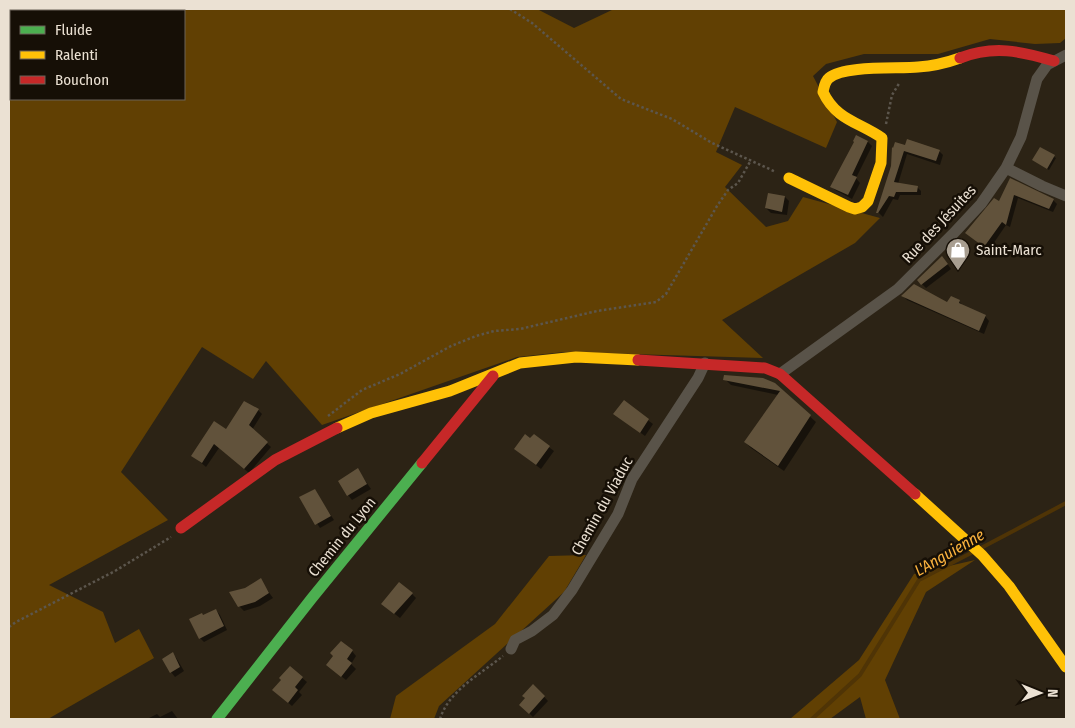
<svg xmlns="http://www.w3.org/2000/svg" width="1075" height="728" font-family="'Fira Sans Condensed',sans-serif">
<style>
.green{fill:#614003;fill-rule:evenodd}
.shadow{fill:#0007}
.lines{fill:none;stroke-linecap:round;stroke-linejoin:round}
.stream{stroke:#4f3406;stroke-width:4}
.building{fill:#61523b}
.path{stroke:#5c564d;stroke-width:2.5;stroke-dasharray:2.5 2.5;stroke-linecap:butt}
.street{stroke:#595349;stroke-width:11}
.fast{stroke:#4caf50;stroke-width:11}
.slow{stroke:#ffc107;stroke-width:11}
.jam{stroke:#c62828;stroke-width:11}
.labels{text-anchor:middle;stroke-width:5;stroke-linejoin:round;paint-order:stroke}
.street-label{font-size:15px;fill:#ebe1d3;stroke:#160f06}
.poi-label{font-size:15px;fill:#ebe1d3;stroke:#160f06;text-anchor:start}
.water-label{font-size:16px;font-style:italic;fill:#fbb33f;stroke:#160f06}
</style>
<rect width="100%" height="100%" fill="#2c2315"/>
<path class="green" d="M9 9H537L574 28 614 9H1066V38L1060 43 1035 44 990 39 938 54H864L826 64 813 76 837 122 826 148 735 107 716 152 742 165 725 187 766 227 788 221 803 197 880 218 855 243 722 320 763 358 564 352 517 357 322 425 266 361 253 379 202 347 121 472 168 520 49 585 103 612 115 643 139 629 154 658 48 719H9ZM11 11H184V99H11Z
M586 555 564 592 439 706 434 719H390L396 696 495 624 549 556Z
M975 560 926 592 885 680 900 719H866L860 697 830 719H790L859 660 914 574Z"/>
<path class="shadow" d="M856 137 868 142 872 146 856 178 860 183 852 199 835 190 831 186 856 142Z
M906 146 939 151 943 155 940 165 907 154 898 184 917 187 921 191V195H900L898 200 893 199 883 217 878 212 892 166Z
M1040 149 1056 158 1049 170 1036 162Z
M1010 180 1053 200 1057 204 1053 212 1018 198 1010 227 1006 225 989 250 966 233 1000 203Z
M785 197 789 201 787 215 771 213 766 208Z
M946 262 951 269 926 288 919 281Z
M903 296 948 304 959 301 963 306 985 316 989 321 984 334 907 300Z
M725 379 774 384 816 422 784 471 751 448 745 442 778 395 731 385Z
M624 402 653 424 645 436 615 414Z
M258 410 262 414 252 430 271 447 249 473 219 448 206 467 193 456Z
M534 436 554 451 541 469 520 453Z
M358 470 371 489 352 500 348 495Z
M314 490 334 520 320 528 300 498Z
M260 580 273 598 260 606 244 611 239 606 245 589Z
M412 594 416 598 400 618 387 608Z
M216 610 220 615 227 630 204 642 200 638 203 616Z
M352 651 356 656 351 664 356 669 346 680 332 669Z
M173 654 177 659 184 671 175 677 171 672Z
M290 668 307 682 299 692 302 695 292 706 278 694Z
M533 685 548 701 533 717 521 705Z
M172 711 178 719H147L157 714 160 717Z"/>
<g class="lines">
<path class="stream" d="M981 548 1066 503
M812 719 860 675 919 580 973 552"/>
</g>
<path class="building" d="M856 135 868 141 852 175 857 177 848 195 830 187 854 142 853 141Z
M907 139 940 150 936 161 904 151 894 182 918 186 917 192H896L894 197 889 196 878 213H876L891 166 892 147 893 148 895 142 905 145Z
M1040 147 1055 155 1047 169 1032 160Z
M1010 178 1054 199 1049 209 1014 195 1006 225 1002 222 984 247 965 233 994 198 999 201Z
M768 193 785 196 782 212 765 208Z
M942 256 948 264 921 285 917 280Z
M914 284 947 302 951 296 960 300 959 303 986 315 979 331 901 296Z
M724 375 763 378 775 383 811 415 778 466 744 442 780 391 723 380Z
M624 400 649 419 640 433 613 414Z
M244 401 259 409 249 425 268 442 244 469 214 444 202 463 191 456 214 421 226 429Z
M525 434 530 438 534 434 550 446 536 465 514 449Z
M358 468 367 484 347 496 338 481Z
M315 489 331 516 315 525 299 497Z
M261 578 269 593 255 602 238 607 229 592 245 588Z
M399 582 413 593 394 614 381 604Z
M216 609 224 626 199 639 189 619 202 613 203 615Z
M341 641 353 650 347 659 352 663 341 677 326 665 333 656 330 653Z
M173 652 180 667 170 673 162 659Z
M290 666 303 677 295 687 298 690 288 703 272 690 281 680 279 678Z
M533 684 545 696 529 714 519 705 525 698 522 696Z"/>
<g class="lines">
<path class="path" d="M510 9 532 23 621 99 672 119 712 143 776 172
M886 124 892 95 900 82
M328 416 362 390 400 374 451 346 476 336 494 331 520 329 597 311 656 302 666 294 717 206 728 190 738 183 751 160
M9 627 16 622 115 571 171 537
M440 719C449 690 481 674 503 656"/>
<path class="street" d="M1006 168 1042 186 1066 196
M780 374 898 289 953 234 981 204 1006 168 1021 137 1037 79 1047 65 1066 55
M511 649 515 640 532 631 553 615 572 590 618 514 632 479 698 378 705 363"/>
<path class="fast" d="M217 719 312 598 422 463"/>
<path class="slow" d="M789 178 849 207 855 209 862 207 868 201 881 163 882 138C859 122 836 120 823 92 824 87 825 81 829 78 844 65 898 69 918 67 933 66 946 63 960 58
M337 428 371 413 450 391 520 363 576 357 638 360
M915 494 982 555 1009 586 1066 667"/>
<path class="jam" d="M960 58C994 45 1020 51 1054 61
M638 360 765 368 780 374 915 494
M422 463 493 376
M181 528 275 460 337 428"/>
</g>
<defs>
<g id="shop-pin" transform="scale(1.25)"><path d="M0 17L-7.5 6A9.5 9.5 0 1 1 7.5 6Z" fill="#a89e90" stroke="#160f06"/><path d="M-5-2.5h2.3a2.7 3.5 0 0 1 5.4 0H5L5.5 6h-11ZM-1.5-2.5h3a1.5 2.3 0 0 0-3 0Z" fill="#fff"/></g>
</defs>
<g fill-rule="evenodd">
<use href="#shop-pin" x="958" y="250"/>
</g>
<g class="labels">
<g class="street-label">
<text transform="translate(939 224) rotate(-47)" y="5">Rue des Jésuites</text>
<text transform="translate(602 506) rotate(-61)" y="5">Chemin du Viaduc</text>
<text transform="translate(342 537) rotate(-51)" y="5">Chemin du Lyon</text>
</g>
<g class="poi-label">
<text x="976" y="255">Saint-Marc</text>
</g>
<g class="water-label">
<text transform="translate(949 552) rotate(-30)" y="6">L'Anguienne</text>
</g>
</g>
<rect width="1075" height="728" fill="none" stroke="#ebe1d3" stroke-width="20"/>
<rect x="10" y="10" width="175" height="90" fill="#160f06" stroke="#6b6358"/>
<rect x="20" y="26" width="25" height="8" fill="#4caf50" stroke="#6b6358"/>
<text x="55" y="35" font-size="15" fill="#ebe1d3">Fluide</text>
<rect x="20" y="51" width="25" height="8" fill="#ffc107" stroke="#6b6358"/>
<text x="55" y="60" font-size="15" fill="#ebe1d3">Ralenti</text>
<rect x="20" y="76" width="25" height="8" fill="#c62828" stroke="#6b6358"/>
<text x="55" y="85" font-size="15" fill="#ebe1d3">Bouchon</text>
<g transform="translate(1040 693) rotate(91)" stroke="#160f06" stroke-width="4" paint-order="stroke">
<path d="M0-4L9 19L0 12L-9 19Z" fill="#ebe1d3"/>
<text y="-8" font-size="14" font-weight="bold" text-anchor="middle" fill="#ebe1d3">N</text>
</g>
</svg>
